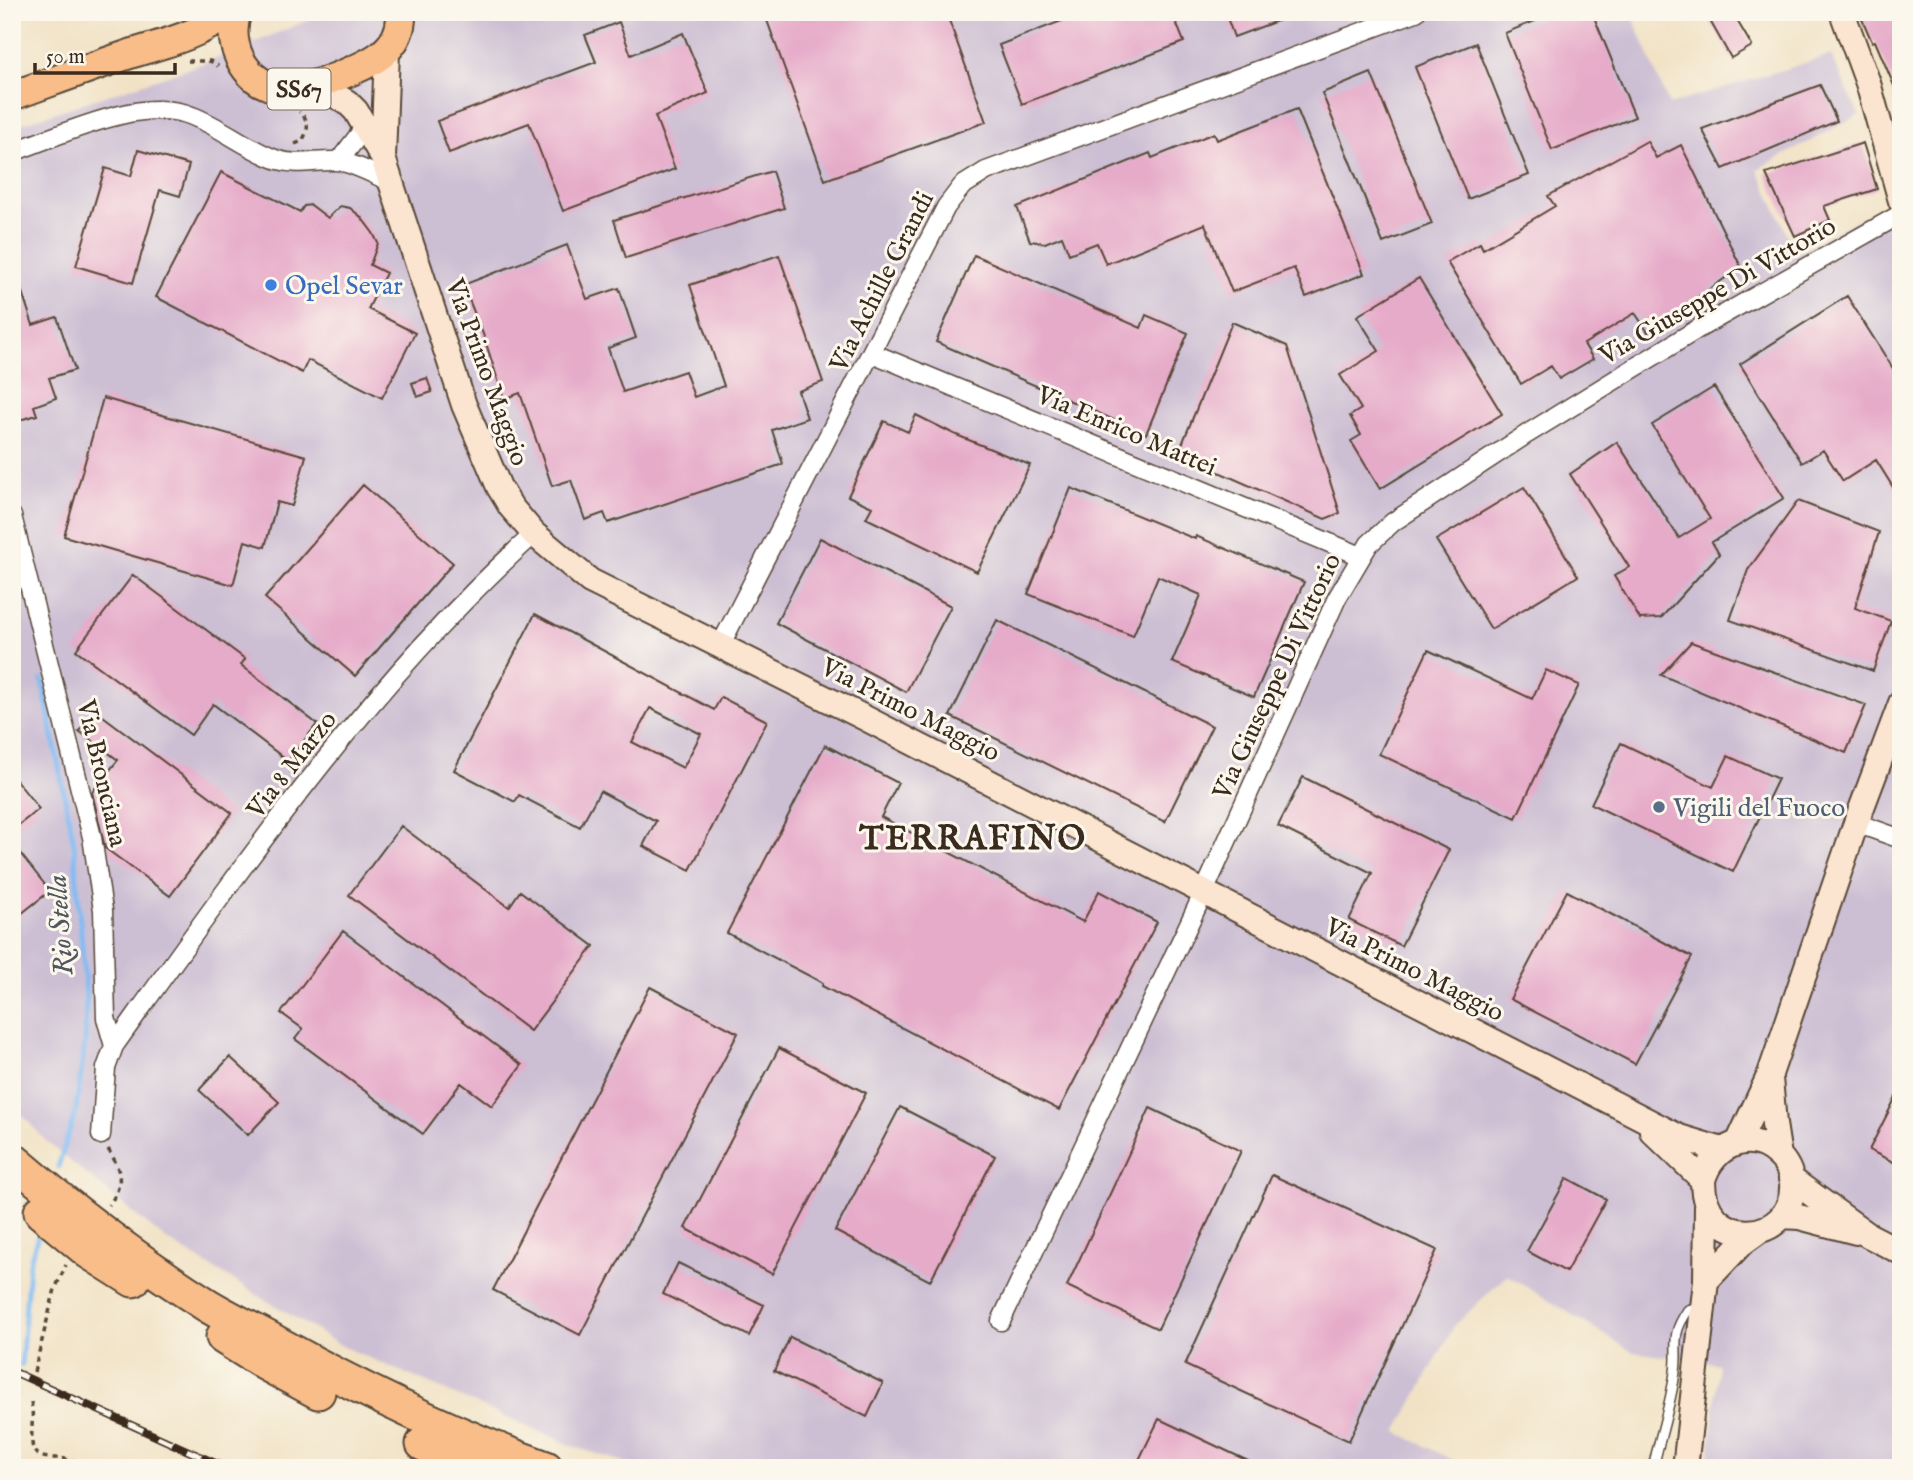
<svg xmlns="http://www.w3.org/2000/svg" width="1913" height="1480" font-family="'IM FELL English',serif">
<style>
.industrial{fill:#ccbed3}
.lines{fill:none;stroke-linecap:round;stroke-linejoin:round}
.stream{stroke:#81bcf3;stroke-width:5}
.building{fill:#e6abc9;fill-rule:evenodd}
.lane-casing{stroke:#564637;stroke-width:12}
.street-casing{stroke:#564637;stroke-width:21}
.secondary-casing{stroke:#564637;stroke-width:28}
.primary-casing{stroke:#564637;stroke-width:32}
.highway-casing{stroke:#564637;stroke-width:37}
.path{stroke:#564637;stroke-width:3.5;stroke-dasharray:5 5;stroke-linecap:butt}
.lane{stroke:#fff;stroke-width:9}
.street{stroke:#fff;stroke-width:18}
.secondary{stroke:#fce5d0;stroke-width:24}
.primary{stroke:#f8bd89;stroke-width:28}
.highway{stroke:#f8bd89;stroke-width:33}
.rail-casing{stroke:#3b2a1e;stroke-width:8}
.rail{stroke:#fbf7ec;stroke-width:5;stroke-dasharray:16;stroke-linecap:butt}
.shop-dot{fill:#3f7fe0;stroke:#fbf7ec;stroke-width:2.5}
.service-dot{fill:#5c6f8a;stroke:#fbf7ec;stroke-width:2.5}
.labels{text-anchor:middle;stroke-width:6;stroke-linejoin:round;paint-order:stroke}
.shield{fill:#fbf7ec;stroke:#75685c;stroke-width:2}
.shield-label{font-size:24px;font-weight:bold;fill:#3b2a1e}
.street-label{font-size:26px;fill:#3b2a1e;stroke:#fbf7ec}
.shop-label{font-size:26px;fill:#366cbe;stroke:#fbf7ec;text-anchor:start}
.service-label{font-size:26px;fill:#4e5e75;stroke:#fbf7ec;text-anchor:start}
.water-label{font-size:28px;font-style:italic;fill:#50565e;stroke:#fbf7ec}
.district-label{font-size:33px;font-weight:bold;letter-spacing:2px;fill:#3b2a1e;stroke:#fbf7ec}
</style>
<rect width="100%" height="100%" fill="#fbf7ec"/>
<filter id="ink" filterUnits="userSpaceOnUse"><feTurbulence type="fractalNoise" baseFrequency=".0143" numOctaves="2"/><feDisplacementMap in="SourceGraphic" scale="14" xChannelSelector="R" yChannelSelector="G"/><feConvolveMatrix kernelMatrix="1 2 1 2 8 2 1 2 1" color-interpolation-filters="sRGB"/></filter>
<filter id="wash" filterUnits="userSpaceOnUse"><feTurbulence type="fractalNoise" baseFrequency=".00686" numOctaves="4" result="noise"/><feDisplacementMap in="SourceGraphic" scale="28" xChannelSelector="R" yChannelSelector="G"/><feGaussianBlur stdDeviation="1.57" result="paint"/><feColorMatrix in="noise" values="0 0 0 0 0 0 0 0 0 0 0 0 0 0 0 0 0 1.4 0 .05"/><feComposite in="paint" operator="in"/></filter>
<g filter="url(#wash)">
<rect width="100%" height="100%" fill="#f1e2c5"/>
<path class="industrial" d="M328 12H1631L1669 105 1831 55 1859 115 1758 169 1796 254 1901 196V1468H1708L1719 1364 1633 1352 1507 1275 1454 1326 1397 1432 1469 1468H643L575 1447 342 1346 165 1239 47 1142 12 1104V127L210 61Z"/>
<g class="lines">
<path class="stream" d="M42 680 74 844 86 998 85 1042 76 1110 58 1167
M21 1365 29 1265 40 1229
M12 1402 15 1395"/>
</g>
<g id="blocks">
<path class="building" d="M764 12H946L986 122 825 180Z
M1085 12H1172L1184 42 1022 104 999 45Z
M1225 12H1295L1296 14 1234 37Z
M1557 12H1592L1635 117 1552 150 1505 33Z
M1705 12H1732L1752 46 1731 58Z
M1859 12H1901V102L1875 41 1872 42Z
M619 22 631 55 683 33 708 93 655 116 675 169 563 211 529 123 449 153 437 121 596 62 585 35Z
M1476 43 1529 175 1468 199 1415 67Z
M1371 73 1432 224 1383 243 1322 93Z
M1820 85 1837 121 1723 169 1702 129Z
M1297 109 1364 274 1306 297 1294 268 1232 292 1205 224 1106 264 1097 243 1069 254 1062 236 1045 243 1030 241 1017 207 1150 153 1152 158 1214 133 1217 140Z
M1647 141 1656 158 1681 145 1741 267 1648 332 1635 313 1584 344 1593 359 1559 379 1551 366 1521 384 1447 262 1480 243 1483 249 1555 206 1548 196Z
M1863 143 1877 189 1824 206 1830 220 1795 236 1766 174Z
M138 150 189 165 180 196 160 190 133 283 76 266 105 168 131 176Z
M772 171 784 208 626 258 614 220Z
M221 172 300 212 304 206 311 205 328 218 340 206 350 208 361 217 373 233 378 243 370 265 386 273 368 309 415 333 382 398 308 360 302 373 156 297Z
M567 245 587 299 619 288 636 338 608 348 623 392 685 371 694 397 724 386 690 285 779 255 823 382 798 391 807 418 772 430 783 464 608 523 604 513 585 520 571 480 552 486 520 393 504 399 483 334 463 285Z
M974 255 1141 328 1146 315 1188 333 1146 434 936 342Z
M12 271H15L33 325 57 317 75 370 49 378 56 398 34 406 37 415 16 421 12 408Z
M1419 278 1502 414 1380 489 1351 441 1361 435 1350 416 1361 409 1340 375 1379 351 1357 316Z
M1847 296 1901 381V500L1876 460 1843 481 1823 450 1802 463 1740 364Z
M1232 322 1287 346 1340 513 1325 519 1178 454Z
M427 378 432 392 417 397 412 383Z
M1714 387 1784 498 1712 542 1719 554 1661 618 1640 619 1614 576 1629 567 1570 474 1617 442 1679 538 1710 519 1652 425Z
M103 398 306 456 292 506 277 502 265 547 245 541 233 585 64 536Z
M916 415 954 434 1030 465 977 572 866 518 872 507 848 496 884 421 908 432Z
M363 485 453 563 355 676 265 598Z
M1524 487 1578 576 1491 629 1436 540Z
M1071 488 1195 539 1196 536 1304 582 1254 697 1172 662 1201 595 1158 576 1133 636 1028 594Z
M1798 501 1879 532 1855 608 1891 621 1873 671 1730 620 1748 570Z
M820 538 951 606 906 692 776 623Z
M133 575 245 659 241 665 317 724 288 761 213 704 191 735 76 650Z
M535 614 714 710 721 697 767 721 690 870 643 846 656 821 600 791 580 827 519 795 515 802 454 770ZM650 708 701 734 683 768 632 742Z
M997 620 1212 726 1165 822 950 716Z
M1691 642 1866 705 1846 753 1661 675Z
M1428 650 1532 699 1546 670 1579 685 1516 818 1379 754Z
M95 710 232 813 170 896 105 848 92 792 118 760 79 731Z
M1621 743 1713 787 1728 756 1778 779 1733 872 1591 804Z
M825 745 898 783 881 817 1083 922 1099 891 1157 922 1059 1110 822 986 823 983 727 933Z
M12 775 39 809 12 830Z
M1303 777 1449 850 1401 946 1349 920 1372 873 1278 826Z
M401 826 509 907 520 891 594 946 530 1031 349 895Z
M12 843 50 891 12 921Z
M1567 891 1692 957 1635 1064 1510 999Z
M343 931 522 1065 492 1106 461 1083 423 1134 295 1039 303 1029 281 1013Z
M650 987 738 1033 580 1335 493 1290Z
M779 1048 866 1093 772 1274 685 1228Z
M230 1057 279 1102 248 1135 199 1090Z
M1901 1087V1166L1869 1150Z
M900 1107 995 1156 930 1281 835 1231Z
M1150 1108 1241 1151 1158 1329 1067 1286Z
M1272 1175 1437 1250 1349 1441 1185 1365Z
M1567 1178 1606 1199 1566 1272 1527 1251Z
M678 1263 764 1305 749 1336 663 1294Z
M790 1337 883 1383 867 1417 774 1371Z
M1159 1419 1263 1468H1135Z"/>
</g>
</g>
<g filter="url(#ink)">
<use href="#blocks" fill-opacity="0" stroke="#564637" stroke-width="2"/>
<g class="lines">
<g class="lane-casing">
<path id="lane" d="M1653 1468C1660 1436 1671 1404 1675 1372 1679 1343 1669 1338 1688 1310L1701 1306"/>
</g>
<g class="street-casing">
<path id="street" d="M12 152C62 135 141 95 192 116 222 127 248 150 278 160 298 166 317 160 336 161 352 162 377 176 391 182
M339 161 365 127
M872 353 1361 556
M12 516 92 837 103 910 106 1018 114 1046
M720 646 946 207 962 186 986 171 1416 12
M1856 823 1901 839
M101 1135 106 1068 114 1046C241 868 371 681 534 534
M1001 1321 1203 894 1337 598 1369 544 1393 522 1527 434 1696 330 1901 214"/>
</g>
<g class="secondary-casing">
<path id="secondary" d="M1842 12 1868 83 1901 201
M316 85 347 102 356 111 383 158 464 405 499 487 511 507 534 534 590 581 865 718 1679 1137 1722 1150
M383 158 387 51
M1770 1078 1774 1124 1779 1156
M1652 1131 1703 1180C1702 1252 1796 1245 1792 1183 1791 1173 1786 1162 1778 1155 1749 1128 1713 1146 1703 1180
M1738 1143 1770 1074 1856 823 1901 703
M1791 1179 1868 1235 1901 1252
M1782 1216 1799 1217 1856 1232
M1706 1281 1741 1244 1759 1231
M1685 1468 1706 1281 1707 1208"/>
</g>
<g class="primary-casing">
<path id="primary" d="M237 12C231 28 233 44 240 59 262 101 304 90 339 76 369 64 403 51 401 12
M12 96C51 82 91 67 130 54 166 43 199 35 230 12"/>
</g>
<g class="highway-casing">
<path id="highway" d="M12 1159C74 1212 139 1262 207 1305 230 1319 254 1330 277 1343 364 1391 452 1434 546 1468
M41 1212 89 1252 133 1280
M223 1337 266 1364 318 1392
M423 1444 477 1468"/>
</g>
<path class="path" d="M188 61H210L218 66
M295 144 302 141C309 130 310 120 299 112
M108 1149C122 1171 124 1184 109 1205
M34 1372 55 1289 66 1265
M31 1402C34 1416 31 1427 32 1441 32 1463 52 1456 66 1459 76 1460 84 1464 93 1468"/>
<use href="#lane" class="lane"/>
<use href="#street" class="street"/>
<use href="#secondary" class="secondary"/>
<use href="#primary" class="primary"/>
<use href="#highway" class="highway"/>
<g class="rail-casing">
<path id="rail" d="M12 1371 226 1468"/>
</g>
<use href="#rail" class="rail"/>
</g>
</g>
<circle class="shop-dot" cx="271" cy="285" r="7"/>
<circle class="service-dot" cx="1659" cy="807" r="7"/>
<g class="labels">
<rect class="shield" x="267.5" y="68.5" width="63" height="41" rx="5"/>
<g class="shield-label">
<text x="299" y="97">SS67</text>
</g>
<g class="street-label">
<text transform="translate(881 281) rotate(-63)" y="9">Via Achille Grandi</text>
<text transform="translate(1717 290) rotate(-30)" y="9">Via Giuseppe Di Vittorio</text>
<text transform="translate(488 372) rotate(70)" y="9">Via Primo Maggio</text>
<text transform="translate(1127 430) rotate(23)" y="9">Via Enrico Mattei</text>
<text transform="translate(1276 676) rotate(-65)" y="9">Via Giuseppe Di Vittorio</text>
<text transform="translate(911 709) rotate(27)" y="9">Via Primo Maggio</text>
<text transform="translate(291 764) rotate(-52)" y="9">Via 8 Marzo</text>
<text transform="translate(103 773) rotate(77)" y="9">Via Bronciana</text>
<text transform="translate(1415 969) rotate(27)" y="9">Via Primo Maggio</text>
</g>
<g class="shop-label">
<text x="285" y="294">Opel Sevar</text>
</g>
<g class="service-label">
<text x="1673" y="816">Vigili del Fuoco</text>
</g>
<g class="water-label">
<text transform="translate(59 925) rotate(-94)" y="10">Rio Stella</text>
</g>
<g class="district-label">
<text x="973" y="849">TERRAFINO</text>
</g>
</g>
<rect width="1913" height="1480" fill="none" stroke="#fbf7ec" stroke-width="42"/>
<path d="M35 63v10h140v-10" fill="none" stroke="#3b2a1e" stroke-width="3.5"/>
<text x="46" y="63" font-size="21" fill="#3b2a1e" stroke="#fbf7ec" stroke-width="5" paint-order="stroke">50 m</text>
</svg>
